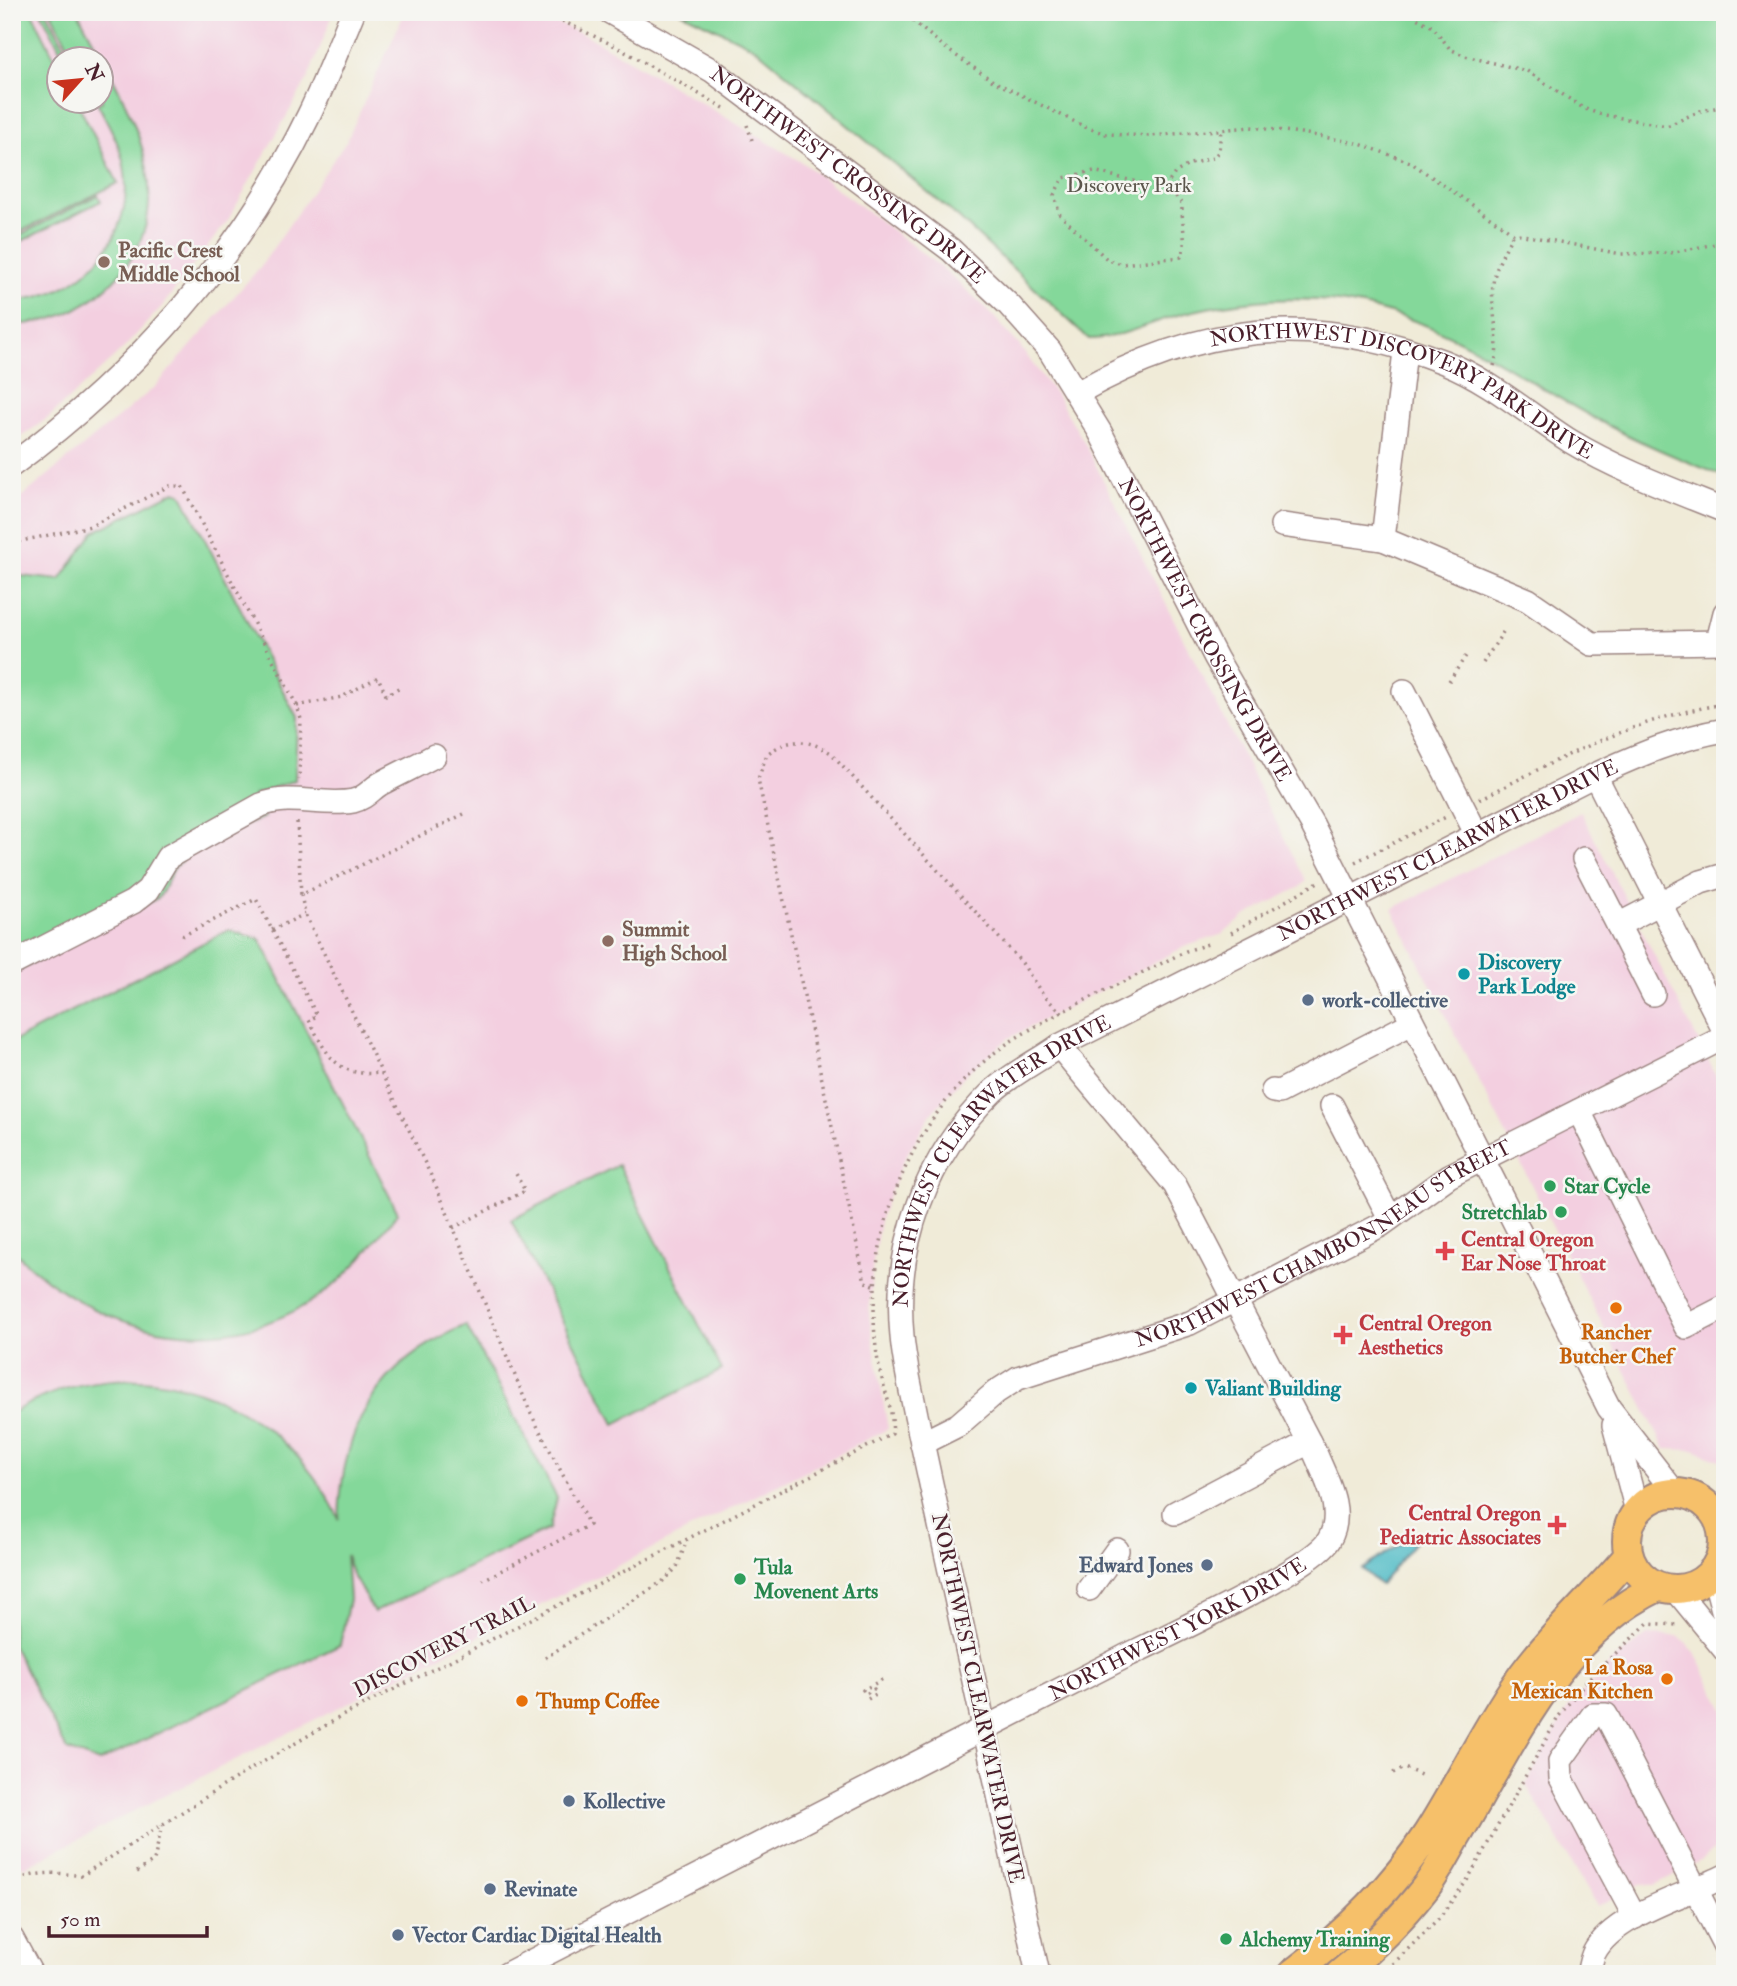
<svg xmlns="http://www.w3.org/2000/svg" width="1737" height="1986" font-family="'IM FELL Double Pica',serif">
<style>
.built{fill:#f3cfe0;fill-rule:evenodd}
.green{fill:#84d89a;stroke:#677c62;stroke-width:2}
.water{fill:#4cbac5;stroke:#4b6c78;stroke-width:2}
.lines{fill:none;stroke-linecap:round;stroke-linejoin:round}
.minor-casing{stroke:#9d8582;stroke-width:26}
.major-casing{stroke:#9d8582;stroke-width:32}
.path{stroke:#9d8582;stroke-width:3.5;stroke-dasharray:2 5;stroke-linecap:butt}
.minor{stroke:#fff;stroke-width:23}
.major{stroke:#f6c06b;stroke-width:28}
.education-dot{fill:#8d6e63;stroke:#f6f6f2;stroke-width:2.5}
.culture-dot{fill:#0f9aa8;stroke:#f6f6f2;stroke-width:2.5}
.service-dot{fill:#5c6f8a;stroke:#f6f6f2;stroke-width:2.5}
.leisure-dot{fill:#2e9e5b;stroke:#f6f6f2;stroke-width:2.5}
.health-dot{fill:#e0444e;stroke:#f6f6f2;stroke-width:2.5}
.food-dot{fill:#e8710a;stroke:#f6f6f2;stroke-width:2.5}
.labels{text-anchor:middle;stroke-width:5;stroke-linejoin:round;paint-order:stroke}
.street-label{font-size:21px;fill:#4a1f2b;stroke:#f6f6f2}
.park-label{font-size:21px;fill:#5b564c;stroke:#f6f6f2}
.education-label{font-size:21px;font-weight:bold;fill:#785e54;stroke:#f6f6f2;text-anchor:start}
.culture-label{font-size:21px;font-weight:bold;fill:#0d838f;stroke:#f6f6f2;text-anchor:start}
.service-label{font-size:21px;font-weight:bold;fill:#4e5e75;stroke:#f6f6f2;text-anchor:start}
.leisure-label{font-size:21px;font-weight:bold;fill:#27864d;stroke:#f6f6f2;text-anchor:start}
.health-label{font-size:21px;font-weight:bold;fill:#be3a42;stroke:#f6f6f2;text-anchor:start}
.food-label{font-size:21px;font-weight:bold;fill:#c56008;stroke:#f6f6f2}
</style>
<rect width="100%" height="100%" fill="#f6f6f2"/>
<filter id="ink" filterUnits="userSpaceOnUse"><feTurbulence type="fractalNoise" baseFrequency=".0143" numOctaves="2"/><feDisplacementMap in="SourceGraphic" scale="14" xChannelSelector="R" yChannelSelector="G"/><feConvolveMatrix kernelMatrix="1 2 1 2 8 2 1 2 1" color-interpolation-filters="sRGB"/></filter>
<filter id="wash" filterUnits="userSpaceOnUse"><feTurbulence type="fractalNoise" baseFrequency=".00686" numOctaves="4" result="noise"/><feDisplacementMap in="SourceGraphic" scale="28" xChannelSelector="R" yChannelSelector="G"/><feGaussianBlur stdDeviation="1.57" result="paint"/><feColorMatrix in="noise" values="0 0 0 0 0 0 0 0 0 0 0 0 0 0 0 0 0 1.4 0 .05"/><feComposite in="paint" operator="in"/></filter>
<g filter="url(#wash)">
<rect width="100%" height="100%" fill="#f0ebd8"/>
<path class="built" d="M12 12H334L308 78 228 220 163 305 122 350 49 417 12 444ZM60 60H102V102H60Z
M405 12H529L588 36 803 163 946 271 986 308 1019 345 1057 396 1083 440 1306 881 1300 887 1245 916 1223 934 1184 947 1009 1038 966 1074 931 1114 903 1161 881 1215 873 1261 869 1315 888 1429 24 1867 12 1858V505L155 387 261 266 347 140Z
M1581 812 1725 1093V1462L1694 1450 1665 1449 1392 909Z
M1647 1635 1678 1636 1695 1652 1725 1712V1842L1702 1860 1655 1885 1641 1884 1597 1906 1526 1785 1568 1708 1611 1662Z"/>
<path class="green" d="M12 12H32L59 67 60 102H77L118 183 12 236Z
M41 12H47L71 59H65Z
M51 12H78C120 95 197 202 109 285 82 310 49 325 12 324V300C82 299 137 236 124 166 120 143 107 122 97 102H102V60L75 59Z
M681 12H1725V477C1680 459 1636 441 1594 418 1500 366 1431 308 1318 300 1273 297 1224 303 1181 314 1151 322 1120 339 1089 339L959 218 754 47Z
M98 195 101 201 12 246V239Z
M175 491 181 493 297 718 295 780 254 795 264 817C237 830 198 842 177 865 168 874 167 888 158 898L12 974V575L60 580 94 532Z
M228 930 260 939 398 1213C378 1237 358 1265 334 1285 232 1368 98 1338 12 1249V1042Z
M618 1165 722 1370 615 1424 511 1220Z
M466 1325 557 1498 549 1529 374 1612 352 1574 346 1555 349 1599 340 1645 99 1762 67 1750 12 1644V1413C133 1338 282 1396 339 1519 342 1425 377 1363 466 1325Z"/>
<path class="water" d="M1412 1536 1416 1541 1380 1585 1362 1569Z"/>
</g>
<g filter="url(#ink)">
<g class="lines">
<g class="minor-casing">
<g id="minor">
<path id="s1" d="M610 12 713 71 951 250 1009 305 1050 351 1100 432 1216 658 1312 824 1609 1408 1675 1493"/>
<path id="s2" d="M1077 393C1198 324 1312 311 1444 362 1490 380 1529 415 1570 441 1618 470 1673 490 1725 511"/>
<path d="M12 465C136 374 242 254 309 115 325 82 339 46 353 12"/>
<path d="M1282 525 1383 539 1528 600 1592 644 1725 642"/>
<path d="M1383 539 1405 351"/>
<path d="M1718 641 1725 613"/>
<path d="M1404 691 1477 835"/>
<path d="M1595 775 1725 1032"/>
<path d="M1584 859 1618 925"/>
<path d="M12 964 133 902 148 890 168 857 261 805C292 793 322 807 353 801 366 798 370 790 380 784 398 774 416 766 434 756"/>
<path d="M1653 994 1618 925 1701 882 1725 875"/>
<path d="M1273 1091 1279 1092 1412 1023"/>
<path d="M1332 1106 1390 1218"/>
<path d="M1579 1111 1686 1327 1725 1307"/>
<path d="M1614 1425 1637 1511"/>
<path id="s3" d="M922 1443 958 1425 996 1392 1018 1378 1190 1323 1381 1225 1449 1176 1725 1037"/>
<path d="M1175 1513 1309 1442"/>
<path d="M1713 1572 1725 1618"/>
<path d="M1089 1589 1117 1550"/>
<path d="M1676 1590 1725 1650"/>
<path d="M1635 1917 1561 1778 1560 1761 1593 1715H1606L1725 1946"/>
<path d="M12 1939 31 1974"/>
<path id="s4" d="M507 1974C713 1868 918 1762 1124 1657 1161 1639 1313 1568 1329 1540 1345 1512 1327 1481 1316 1455L1175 1185 1059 1046"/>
<path id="s5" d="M1038 1974 916 1415C911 1389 904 1362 902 1336 893 1245 927 1155 992 1092 1011 1074 1038 1061 1059 1046L1595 775C1638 755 1678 738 1725 730"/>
<path d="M1588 1974C1590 1967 1591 1959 1594 1953 1613 1915 1688 1895 1725 1876"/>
</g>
</g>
<g class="major-casing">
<path id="major" d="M1627 1541a48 48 0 1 1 96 0a48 48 0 1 1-96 0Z
M1292 1974C1344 1935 1392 1889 1428 1833 1459 1784 1484 1731 1517 1683 1549 1637 1593 1598 1629 1555
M1340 1974C1371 1949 1402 1918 1426 1887 1438 1871 1447 1853 1457 1836 1511 1746 1557 1635 1658 1587"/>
</g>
<path class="path" d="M543 12 615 46 724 108
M902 12 948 50 993 81 1085 127 1106 134 1151 136 1251 127 1301 133 1357 143 1410 162 1513 233 1621 254 1670 253 1725 242
M1405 12 1433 27 1450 49 1465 56 1527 71 1583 108 1599 114 1667 126 1700 111 1725 106
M747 125 752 140
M1164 189 1174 194 1182 204C1181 219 1188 244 1181 257L1122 264 1108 260 1060 215 1054 195 1063 178 1094 171 1164 189 1175 173 1190 164 1213 158 1219 151 1221 129
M1494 366C1502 337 1490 312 1493 284 1495 266 1506 249 1513 233
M12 543 91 526 169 486H182L297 706 301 719 299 780
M1483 663 1505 629
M1449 681 1468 653
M297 706 342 697 378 677 386 695 400 687
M1480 799C1559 759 1636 717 1725 704
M464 814 301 895 305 914 436 1186 531 1414 589 1525 483 1580
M297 822 301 895
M1355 862 1446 817
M272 930 305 914
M1231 933 1318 882
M182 936 256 899 317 1016 309 1020C327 1055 336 1077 380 1073
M453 1228 525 1191 515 1172
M874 1285 865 1282 758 779 767 754C790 737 808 739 831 753L1022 963 1043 995 1063 1014
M1618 1332 1623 1341
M1611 1356 1620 1351
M545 1658 666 1579 677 1567 687 1540
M868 1699 876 1694 874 1689 866 1694 863 1690 885 1678
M1393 1773 1404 1768 1421 1775
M137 1872 154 1861 162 1825
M12 1883C33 1871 57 1872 81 1876L239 1776 342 1716 892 1434C895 1414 883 1387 879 1367 874 1341 873 1314 875 1288 880 1192 933 1089 1016 1038 1069 1005 1130 980 1186 951L1208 944
M1383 1974 1440 1917 1468 1879 1559 1716 1586 1681 1648 1623 1677 1625"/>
<use href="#minor" class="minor"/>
<use href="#major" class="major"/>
</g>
</g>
<g class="education-dot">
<circle cx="104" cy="262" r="7"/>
<circle cx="608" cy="941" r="7"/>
</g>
<g class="culture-dot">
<circle cx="1464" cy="974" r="7"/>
<circle cx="1191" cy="1388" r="7"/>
</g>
<g class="service-dot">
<circle cx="1308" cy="1000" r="7"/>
<circle cx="1207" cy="1565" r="7"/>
<circle cx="569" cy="1801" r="7"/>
<circle cx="490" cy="1889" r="7"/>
<circle cx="398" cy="1935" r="7"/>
</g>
<g class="leisure-dot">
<circle cx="1550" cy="1186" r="7"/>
<circle cx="1561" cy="1212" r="7"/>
<circle cx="740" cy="1579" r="7"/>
<circle cx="1226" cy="1939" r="7"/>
</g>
<g class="health-dot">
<path d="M1441.5 1240.5h7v7h7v7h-7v7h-7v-7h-7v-7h7z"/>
<path d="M1339.5 1324.5h7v7h7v7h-7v7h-7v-7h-7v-7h7z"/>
<path d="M1553.5 1514.5h7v7h7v7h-7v7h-7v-7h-7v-7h7z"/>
</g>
<g class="food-dot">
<circle cx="1616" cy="1308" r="7"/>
<circle cx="1667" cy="1679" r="7"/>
<circle cx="522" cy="1701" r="7"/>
</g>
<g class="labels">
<g class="street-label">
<text dy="7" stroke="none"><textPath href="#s1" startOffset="289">NORTHWEST CROSSING DRIVE</textPath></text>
<text dy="7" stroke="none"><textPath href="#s2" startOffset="350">NORTHWEST DISCOVERY PARK DRIVE</textPath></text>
<text dy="7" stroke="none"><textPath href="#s1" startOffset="877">NORTHWEST CROSSING DRIVE</textPath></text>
<text dy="7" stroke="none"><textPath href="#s5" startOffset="1438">NORTHWEST CLEARWATER DRIVE</textPath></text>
<text dy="7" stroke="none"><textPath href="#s5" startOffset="870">NORTHWEST CLEARWATER DRIVE</textPath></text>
<text dy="7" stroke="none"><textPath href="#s3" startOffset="452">NORTHWEST CHAMBONNEAU STREET</textPath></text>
<text dy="7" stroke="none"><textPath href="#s4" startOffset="754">NORTHWEST YORK DRIVE</textPath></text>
<text transform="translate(444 1646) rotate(-27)" y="7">DISCOVERY TRAIL</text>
<text transform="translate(978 1698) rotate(78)" y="7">NORTHWEST CLEARWATER DRIVE</text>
</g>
<g class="park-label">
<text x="1129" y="192">Discovery Park</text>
</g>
<g class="education-label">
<text x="118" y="257">Pacific Crest<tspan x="118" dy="24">Middle School</tspan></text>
<text x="622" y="936">Summit<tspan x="622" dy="24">High School</tspan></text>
</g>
<g class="culture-label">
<text x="1478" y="969">Discovery<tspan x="1478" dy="24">Park Lodge</tspan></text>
<text x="1205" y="1395">Valiant Building</text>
</g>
<g class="service-label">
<text x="1322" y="1007">work-collective</text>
<text x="1193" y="1572" text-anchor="end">Edward Jones</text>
<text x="583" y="1808">Kollective</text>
<text x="504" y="1896">Revinate</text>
<text x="412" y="1942">Vector Cardiac Digital Health</text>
</g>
<g class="leisure-label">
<text x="1564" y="1193">Star Cycle</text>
<text x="1547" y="1219" text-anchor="end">Stretchlab</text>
<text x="754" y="1574">Tula<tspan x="754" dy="24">Movenent Arts</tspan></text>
<text x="1240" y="1946">Alchemy Training</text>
</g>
<g class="health-label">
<text x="1461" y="1246">Central Oregon<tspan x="1461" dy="24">Ear Nose Throat</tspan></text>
<text x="1359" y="1330">Central Oregon<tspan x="1359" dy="24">Aesthetics</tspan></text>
<text x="1541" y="1520" text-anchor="end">Central Oregon<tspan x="1541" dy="24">Pediatric Associates</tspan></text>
</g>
<g class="food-label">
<text x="1616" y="1339">Rancher<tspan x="1616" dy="24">Butcher Chef</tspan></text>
<text x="1653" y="1674" text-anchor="end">La Rosa<tspan x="1653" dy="24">Mexican Kitchen</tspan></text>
<text x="536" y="1708" text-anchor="start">Thump Coffee</text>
</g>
</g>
<rect width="1737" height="1986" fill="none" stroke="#f6f6f2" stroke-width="42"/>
<g transform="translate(80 80) rotate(63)"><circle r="33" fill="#f6f6f2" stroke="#b1a0a2" stroke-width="2"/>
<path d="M0-5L12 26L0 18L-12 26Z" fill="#c8321e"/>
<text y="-10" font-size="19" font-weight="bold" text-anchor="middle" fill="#4a1f2b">N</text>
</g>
<path d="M49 1926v10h158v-10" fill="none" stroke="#4a1f2b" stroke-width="3.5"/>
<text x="60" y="1926" font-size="21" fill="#4a1f2b" stroke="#f6f6f2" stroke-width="5" paint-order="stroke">50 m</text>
</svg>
